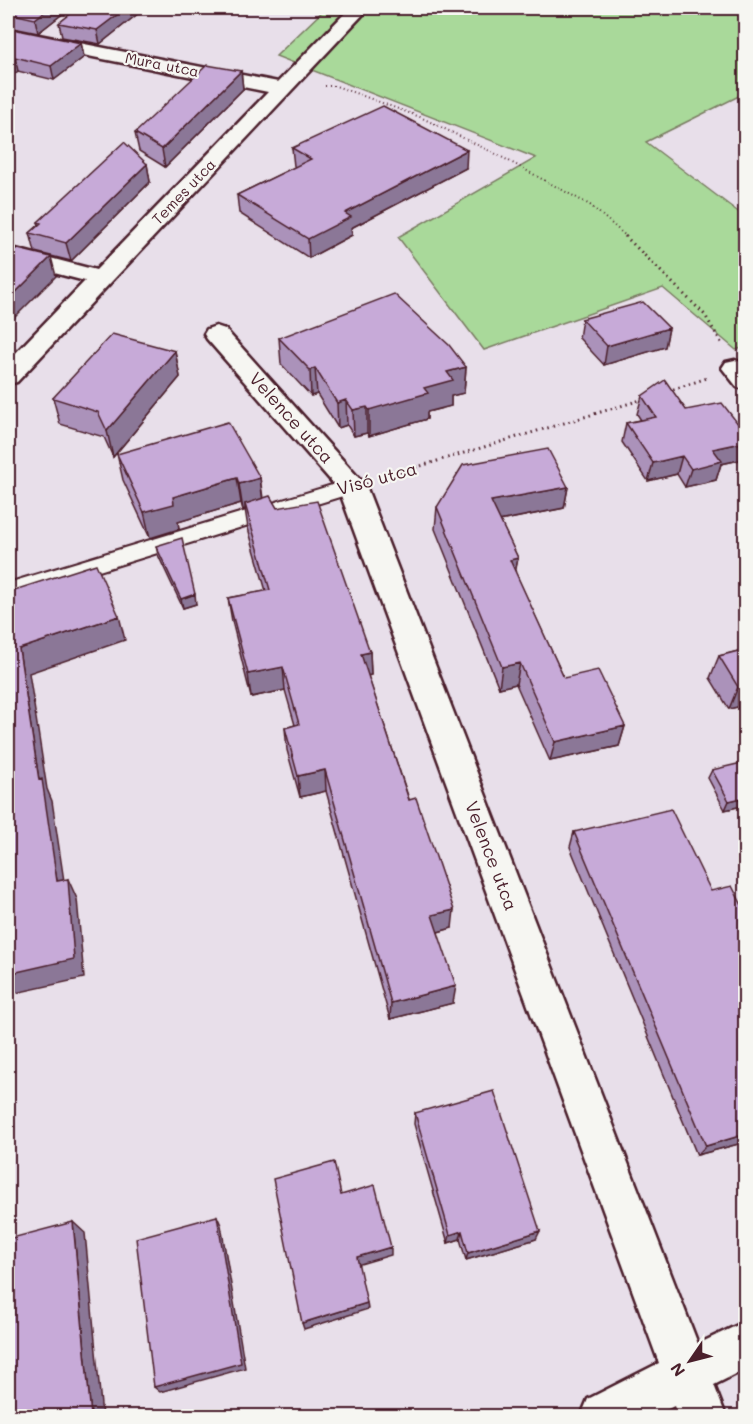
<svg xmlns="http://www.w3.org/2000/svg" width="753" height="1424" font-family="Mali,sans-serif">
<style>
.green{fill:#a9d99a;stroke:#7a7c62;stroke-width:1.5}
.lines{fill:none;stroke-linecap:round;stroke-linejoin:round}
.service-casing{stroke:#4a1f2b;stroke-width:4}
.minor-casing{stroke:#4a1f2b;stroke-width:5}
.path-far1{stroke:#4a1f2b;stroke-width:2;stroke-dasharray:1 3;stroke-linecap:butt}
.path{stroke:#4a1f2b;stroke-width:3;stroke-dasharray:1.5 4;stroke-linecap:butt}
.service{fill:#f6f6f2;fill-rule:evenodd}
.minor{fill:#f6f6f2;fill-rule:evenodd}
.wall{fill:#ab92ba;stroke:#4a1f2b;stroke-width:1.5}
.shaded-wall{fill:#8b7797;stroke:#4a1f2b;stroke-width:1.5}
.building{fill:#c7aad8;stroke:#4a1f2b;stroke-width:1.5}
.labels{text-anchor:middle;stroke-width:4.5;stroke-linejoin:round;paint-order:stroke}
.far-street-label{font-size:15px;fill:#4a1f2b;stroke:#f6f6f2}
.street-label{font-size:18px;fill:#4a1f2b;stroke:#f6f6f2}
</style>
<rect width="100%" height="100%" fill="#e8dfea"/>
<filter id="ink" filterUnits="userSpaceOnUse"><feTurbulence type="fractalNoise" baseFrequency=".0167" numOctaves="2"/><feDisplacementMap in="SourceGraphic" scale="12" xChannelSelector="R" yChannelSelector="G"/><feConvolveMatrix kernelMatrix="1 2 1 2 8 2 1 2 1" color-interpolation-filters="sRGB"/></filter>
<g filter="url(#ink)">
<path class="green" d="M326 8H745V93L646 142 745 217V347L736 350 663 288 484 350 398 237 536 158 276 56Z"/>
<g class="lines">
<g class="service-casing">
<path id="service" d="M352 479 359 481 362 486 359 491 8 599V583Z"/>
</g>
<g class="minor-casing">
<path id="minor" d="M350 8H369L17 382 8 384V361L85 281 8 261V247L96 270 268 92 8 40V29L278 82Z
M216 326 225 329 366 486 698 1344 746 1321V1369L714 1385 726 1416H678L674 1406 654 1416H581L588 1399 659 1363 339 490 207 339 204 334 207 329Z
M735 360 746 364V389L737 387 722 368 726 362Z"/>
</g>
<path class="path-far1" d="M325 86H336L420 117 496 154 590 205 627 237"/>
<path class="path" d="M625 236 705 315 722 344
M668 391 707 378
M384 477 644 399"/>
<use href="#service" class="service"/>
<use href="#minor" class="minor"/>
</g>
<path class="wall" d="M8 8H70L38 33 8 27V28Z
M78 8H145L100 44 62 37 59 23Z
M8 28 81 43 84 57 54 80 18 71 8 79Z
M241 71 243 89 165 167 139 151 135 133Z
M292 148 466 168 351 228 352 235 309 258 239 213 237 195 295 167 294 166Z
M147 164 150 182 71 261 35 252 30 233 39 225 38 222Z
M582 319 669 328 665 347 604 365 579 338Z
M279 338 466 367 464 393 451 396V406L427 412V419L369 436 367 433 354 436 347 425 338 428 317 394 311 396 281 364Z
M175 351 180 377 113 457 104 437 60 424 53 398Z
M642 396 686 410 744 459 721 464 716 480 685 487 677 474 648 481 622 442 626 423 641 420 637 414Z
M117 454 260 478 263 498 277 508 370 652 371 675 368 676 452 928 438 932 453 1003 390 1019 326 791 300 797 287 750 285 728 295 725 285 690 251 697 232 621 228 598 266 591 248 528 245 509 243 510 241 503 178 522 179 529 150 538 123 480Z
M568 487 564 508 500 521 518 558 515 572 564 678 625 726 619 746 550 761 516 684 499 688 435 529 437 507Z
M156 546 196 604 183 608 158 555Z
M746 649V705L729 709 710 678 719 656Z
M712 770 746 805 725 810 708 778Z
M574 832 711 891 746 913V1142L697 1155 570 847Z
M415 1113 536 1239 466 1260 460 1239 448 1243 414 1124Z"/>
<path class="shaded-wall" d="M49 8H70L38 33 35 19Z
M126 8H145L100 44 97 30Z
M81 43 84 57 54 80 51 66Z
M15 57 18 71 8 79V62Z
M241 71 243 89 165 167 162 149Z
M467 150 466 168 351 228 352 235 309 258 308 239 345 213Z
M147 164 150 182 71 261 66 243Z
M51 257 56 276 8 324V300Z
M669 328 665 347 604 365 607 346Z
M175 351 180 377 113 457 107 431Z
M466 367 464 393 451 396V406L427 412V419L369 436V410L424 388 447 372Z
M315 368 317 394 311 396 310 370Z
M346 400 347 425 338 428 337 403Z
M367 407V433L354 436 353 410Z
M746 442V455L744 459 721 464 716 480 685 487 691 469 713 449Z
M682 456 677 474 648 481 653 463Z
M237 478 241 503 178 522 179 529 150 538 144 512 173 497Z
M260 478 263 503 245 504V509L243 510 239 484Z
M568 487 564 508 488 523 491 501Z
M518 558 514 579 510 560Z
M195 594 196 604 183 608 181 599Z
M119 616 125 640 29 673 47 789 52 801 67 901 57 881 39 780 19 649Z
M370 652 371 675 361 677V654Z
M520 663 516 684 499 688 502 667Z
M283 667 285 690 251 697 248 674Z
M746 685V705L729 709 738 687Z
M625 726 619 746 550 761 555 742Z
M325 770 326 791 300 797 298 776Z
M746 797V805L725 810 729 801Z
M68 879 77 899 84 978 11 994 8 990V974Z
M454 910 452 928 430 934 432 915Z
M456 986 453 1003 390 1019 391 1003Z
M746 1134V1142L697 1155 706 1146Z
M217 1216 221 1225 245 1368 160 1392 154 1387Z
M73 1222 85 1233 102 1416H91Z
M462 1231 460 1239 448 1243 450 1235Z
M540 1231 536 1239 466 1260 468 1253Z
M391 1247V1255L357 1265V1257Z
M367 1303 368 1309 304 1329 302 1323Z"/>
<path class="building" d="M8 8H49L35 19 8 13Z
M78 8H126L97 30 59 23Z
M8 28 81 43 51 66 15 57 8 62Z
M207 65 241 71 162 149 135 133Z
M383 106 467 150 345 213 351 217 308 239 237 195 311 159 292 148Z
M124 142 147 164 66 243 30 233 41 223 38 222Z
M14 248 51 257 8 300V254Z
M394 294 449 345 466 367 447 372 453 380 424 388 428 393 369 410 367 407 353 410 346 400 337 403 315 368 310 370 279 338Z
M643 302 669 328 607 346 582 319Z
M112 334 175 351 107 431 98 412 53 398Z
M665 380 686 410 722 403 746 434V442L713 449 722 461 691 469 682 456 653 463 626 423 656 417 642 396Z
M228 422 260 478 239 484 237 478 173 497 174 504 144 512 117 454Z
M548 449 568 487 491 501 518 558 510 560 564 678 598 670 625 726 555 742 520 663 502 667 437 507 463 465Z
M270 496 277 508 317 501 370 652 361 654 409 800 416 798 454 910 432 915 456 986 391 1003 325 770 298 776 285 728 299 724 283 667 248 674 228 598 270 590 245 504Z
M182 538 195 594 181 599 156 546Z
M96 564 119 616 19 649 39 780 42 779 57 881 68 879 74 959 8 974V592Z
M746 649V685L738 687 719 656Z
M746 762V797L729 801 712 770Z
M671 809 711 891 732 886 746 913V1134L706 1146 574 832Z
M494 1091 540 1231 468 1253 462 1231 450 1235 415 1113Z
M334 1162 341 1195 375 1185 391 1247 357 1257 367 1303 302 1323 273 1179Z
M217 1216 241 1363 154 1387 136 1238Z
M73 1222 91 1416H8V1239Z"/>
</g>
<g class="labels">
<g class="far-street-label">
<text transform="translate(162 65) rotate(11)" y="5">Mura utca</text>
<text transform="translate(184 192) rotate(-46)" y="5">Temes utca</text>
</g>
<g class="street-label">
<text transform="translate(291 418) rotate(48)" y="6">Velence utca</text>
<text transform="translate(377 479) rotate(-15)" y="6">Visó utca</text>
<text transform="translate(491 856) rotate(69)" y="6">Velence utca</text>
</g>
</g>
<rect width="753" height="1424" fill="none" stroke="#f6f6f2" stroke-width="30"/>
<rect x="15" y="15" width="723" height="1394" fill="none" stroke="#4a1f2b" stroke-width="2" filter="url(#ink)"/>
<g transform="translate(690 1361) rotate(235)" stroke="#f6f6f2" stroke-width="4.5" paint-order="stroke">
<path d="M0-4.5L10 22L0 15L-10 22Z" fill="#4a1f2b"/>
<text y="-9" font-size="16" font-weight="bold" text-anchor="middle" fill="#4a1f2b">N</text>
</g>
</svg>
